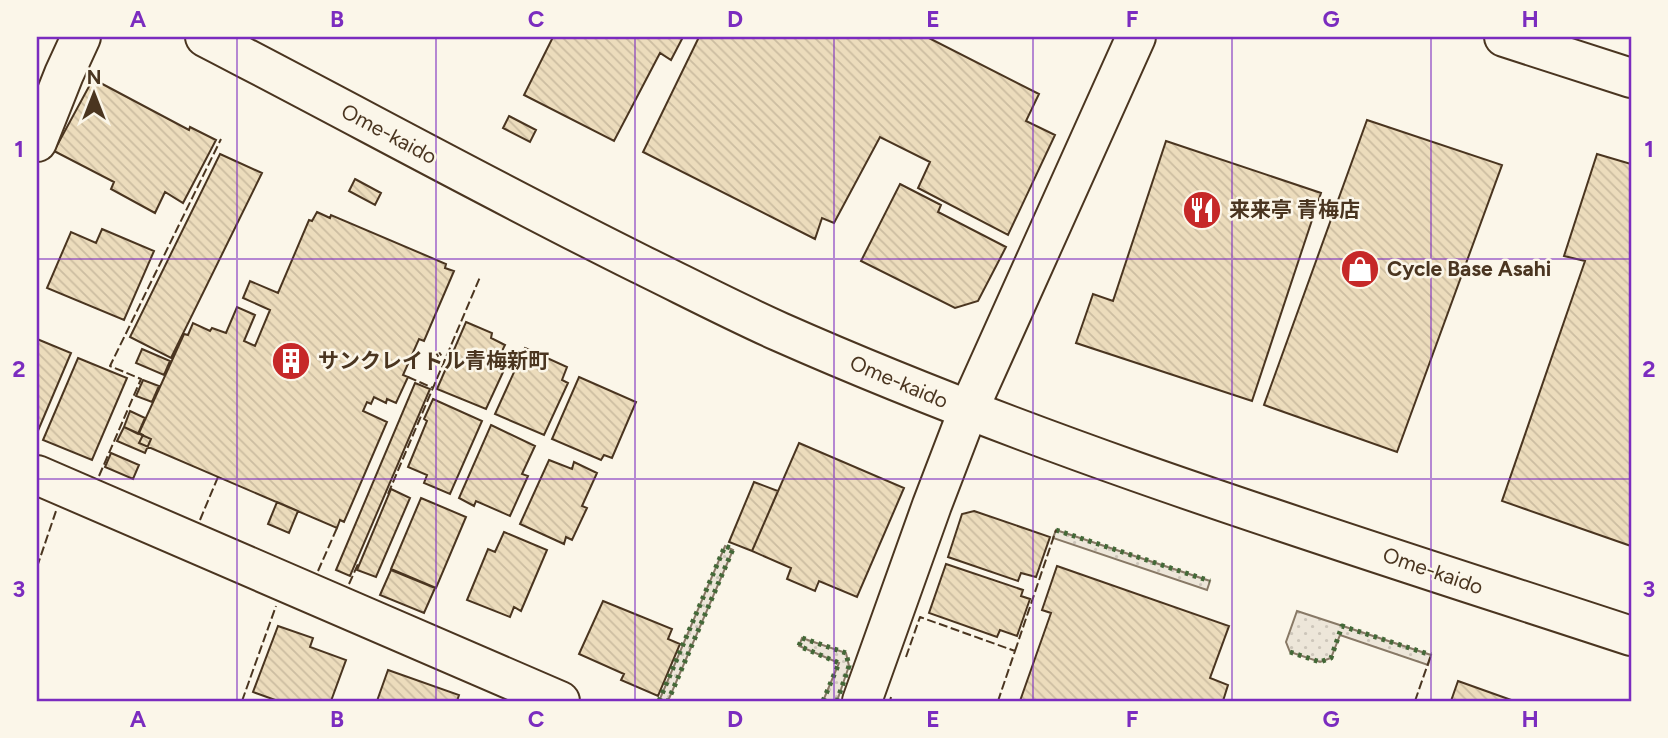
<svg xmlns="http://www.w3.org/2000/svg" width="1668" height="738" font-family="Figtree,'Noto Sans JP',sans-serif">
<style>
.grass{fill:url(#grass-dots);stroke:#887966;stroke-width:2}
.building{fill:url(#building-back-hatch);stroke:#4a3520;stroke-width:2}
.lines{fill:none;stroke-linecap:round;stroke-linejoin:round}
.street-casing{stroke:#4a3520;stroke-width:42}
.primary-casing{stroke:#4a3520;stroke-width:42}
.street{stroke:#fbf6e9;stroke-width:38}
.primary{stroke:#fbf6e9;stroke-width:38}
.hedge{stroke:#436837;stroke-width:5;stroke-dasharray:3.5 5;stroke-linecap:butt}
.fence{stroke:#4a3520;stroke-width:2;stroke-dasharray:9 3.5;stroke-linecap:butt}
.grid{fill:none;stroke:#7b2cbf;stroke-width:2;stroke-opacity:0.55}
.labels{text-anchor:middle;stroke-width:5;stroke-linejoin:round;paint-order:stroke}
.street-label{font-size:21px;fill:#4a3520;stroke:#fbf6e9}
.poi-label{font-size:21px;font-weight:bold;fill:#4a3520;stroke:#fbf6e9;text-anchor:start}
.neatline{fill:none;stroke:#7b2cbf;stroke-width:2.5}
.grid-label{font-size:23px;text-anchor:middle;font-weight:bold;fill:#7b2cbf}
</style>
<defs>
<pattern id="grass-dots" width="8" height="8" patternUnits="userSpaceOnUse" patternTransform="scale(1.75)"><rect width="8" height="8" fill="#ede6d9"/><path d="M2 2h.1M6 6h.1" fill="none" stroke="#cdc6ba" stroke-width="1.8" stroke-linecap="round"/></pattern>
<pattern id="building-back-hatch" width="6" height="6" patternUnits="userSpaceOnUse" patternTransform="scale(1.75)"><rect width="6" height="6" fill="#ecdcbc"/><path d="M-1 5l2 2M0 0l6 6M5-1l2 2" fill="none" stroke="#ccbda1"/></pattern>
</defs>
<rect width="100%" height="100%" fill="#fbf6e9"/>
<path class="grass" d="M1056 530 1210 581 1207 590 1053 538Z
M725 546 733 550 668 701H659Z
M1297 611 1431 655 1428 665 1340 635 1331 658 1320 662 1290 652 1286 642Z
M802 638 846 653 849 666 837 701H823L839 663 799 646Z"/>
<path class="building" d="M553 37H683L671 60 660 53 614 141 524 95Z
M699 37H927L1039 94 1026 121 1055 135 1008 235 918 188 930 162 880 137 834 223 822 218 815 239 643 152Z
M93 79 189 130 190 127 216 140 183 203 165 192 155 213 111 189 114 182 54 151Z
M509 116 536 130 530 142 503 128Z
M1367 120 1502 165 1397 452 1264 405Z
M1166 141 1321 193 1252 401 1076 343 1093 294 1113 301Z
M220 154 262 173 171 358 130 337Z
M1597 154 1631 164V546L1502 501 1585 261 1564 256Z
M355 179 381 193 375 205 349 191Z
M900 184 941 205 938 212 1006 247 978 301 955 308 861 261Z
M317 212 330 218 331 215 446 264 445 268 454 271 424 341 419 339 403 375 408 377 396 403 387 399 386 403 374 397 371 404 367 402 363 411 387 422 344 522 340 520 337 528 139 443 143 435 139 433 184 334 188 335 193 323 210 331 212 328 226 333 237 307 255 315 244 341 255 346 270 310 243 298 250 281 278 293 309 220 312 221Z
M102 229 154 251 124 320 47 288 71 232 96 243Z
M466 322 492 333 491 338 505 345 501 353 510 357 486 409 437 389Z
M37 339 71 353 37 433Z
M525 348 567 367 562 380 568 383 544 435 495 414Z
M142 349 170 361 164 375 136 363Z
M78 358 127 378 92 460 43 440Z
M579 377 636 402 612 458 604 455 601 460 552 439Z
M143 380 159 386 152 402 136 396Z
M415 383 430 389 350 576 336 570Z
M433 399 482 421 450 494 424 483 427 475 408 467 427 421 424 419Z
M130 411 145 418 138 434 124 427Z
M491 425 535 446 522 474 528 476 510 516 476 501 474 506 459 498Z
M124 427 151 439 145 453 117 441Z
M799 443 904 488 857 597 819 581 815 591 787 579 791 568 752 551Z
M111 453 139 465 133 479 105 467Z
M549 460 572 469 574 462 597 473 582 506 587 508 572 540 566 537 564 544 520 524Z
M754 482 778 491 752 551 729 542Z
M391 489 410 498 376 577 357 570Z
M421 498 466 517 436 588 391 569Z
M277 502 298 511 289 533 268 524Z
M974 511 1050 537 1036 577 1021 573 1018 581 948 557 962 514Z
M504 532 547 550 521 611 514 607 510 617 467 600 488 549 495 552Z
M946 564 1023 590 1021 596 1030 599 1017 636 1000 630 997 637 929 613Z
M1057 566 1229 626 1210 678 1228 685 1223 701H1020L1051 613 1042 610Z
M391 570 435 588 424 613 380 595Z
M603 601 672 629 668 639 680 644 658 696 621 680 624 674 579 654Z
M278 626 313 638 310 647 346 660 331 701H278L253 692Z
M388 670 459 695 457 701H377Z
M1458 681 1514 701H1451Z"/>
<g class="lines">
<g class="street-casing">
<path id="street" d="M1504 37 1631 78
M37 142 64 74 81 37
M37 475 560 701
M862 701 932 505 968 411 1136 37"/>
</g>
<g class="primary-casing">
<path id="primary" d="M205 37C350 112 493 191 640 264 687 287 733 311 780 332 1056 454 1345 542 1631 636"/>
</g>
<use href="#street" class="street"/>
<use href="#primary" class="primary"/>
<path class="hedge" d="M1056 530 1210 581
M1290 652 1320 662 1331 658 1342 626 1431 655
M659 701 725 546 733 549 668 701
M823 701 839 663 799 646 802 638 846 653 849 666 837 701"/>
<path class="fence" d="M408 377 433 388
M99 476 141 379 110 366 221 139
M388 494 480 277
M200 520 218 477
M37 567 56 511
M318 571 337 528
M349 584 358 564
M1015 651 1056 530
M906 657 920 617 1015 651 998 701
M242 701 276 606
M890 701 891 697
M1415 701 1431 655"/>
</g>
<path class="grid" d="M237 37V701M436 37V701M635 37V701M834 37V701M1033 37V701M1232 37V701M1431 37V701M37 259H1631M37 479H1631"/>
<defs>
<g id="restaurant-disc" transform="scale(2.0125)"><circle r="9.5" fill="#c62828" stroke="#fbf6e9"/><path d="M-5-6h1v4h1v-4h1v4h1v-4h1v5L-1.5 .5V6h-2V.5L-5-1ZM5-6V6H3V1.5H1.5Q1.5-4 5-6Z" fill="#fff"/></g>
<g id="shop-disc" transform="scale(2.0125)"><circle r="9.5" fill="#c62828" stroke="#fbf6e9"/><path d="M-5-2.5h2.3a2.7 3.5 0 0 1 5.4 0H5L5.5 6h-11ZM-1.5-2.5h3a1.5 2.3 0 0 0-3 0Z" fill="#fff"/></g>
<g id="building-disc" transform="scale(2.0125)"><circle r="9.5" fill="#c62828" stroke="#fbf6e9"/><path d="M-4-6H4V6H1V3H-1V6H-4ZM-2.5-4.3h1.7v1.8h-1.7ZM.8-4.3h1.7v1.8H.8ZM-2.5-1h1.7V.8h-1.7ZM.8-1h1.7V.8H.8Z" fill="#fff"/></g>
</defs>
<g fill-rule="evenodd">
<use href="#restaurant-disc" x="1202" y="210"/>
<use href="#shop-disc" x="1360" y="269"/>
<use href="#building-disc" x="291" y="361"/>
</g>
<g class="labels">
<g class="street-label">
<text transform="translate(389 134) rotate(28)" y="7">Ome-kaido</text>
<text transform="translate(899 382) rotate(23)" y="7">Ome-kaido</text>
<text transform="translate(1433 571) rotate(19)" y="7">Ome-kaido</text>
</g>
<g class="poi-label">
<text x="1229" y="217">来来亭 青梅店</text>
<text x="1387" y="276">Cycle Base Asahi</text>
<text x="318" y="368">サンクレイドル青梅新町</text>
</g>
</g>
<rect width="1668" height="738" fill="none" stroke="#fbf6e9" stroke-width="77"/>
<g transform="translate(94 94)" stroke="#fbf6e9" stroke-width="5" paint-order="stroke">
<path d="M0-5L12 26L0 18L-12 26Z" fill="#4a3520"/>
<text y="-10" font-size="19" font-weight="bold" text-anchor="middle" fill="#4a3520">N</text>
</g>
<rect x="38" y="38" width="1592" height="662" class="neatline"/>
<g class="grid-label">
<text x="138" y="27">A</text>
<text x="337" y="27">B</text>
<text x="536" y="27">C</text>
<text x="735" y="27">D</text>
<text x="933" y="27">E</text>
<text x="1132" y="27">F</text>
<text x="1331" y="27">G</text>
<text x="1530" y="27">H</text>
<text x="19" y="157">1</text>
<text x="1649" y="157">1</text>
<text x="19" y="377">2</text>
<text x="1649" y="377">2</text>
<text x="19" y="597">3</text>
<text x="1649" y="597">3</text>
<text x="138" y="727">A</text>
<text x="337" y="727">B</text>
<text x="536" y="727">C</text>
<text x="735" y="727">D</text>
<text x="933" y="727">E</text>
<text x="1132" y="727">F</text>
<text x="1331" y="727">G</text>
<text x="1530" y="727">H</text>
</g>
</svg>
